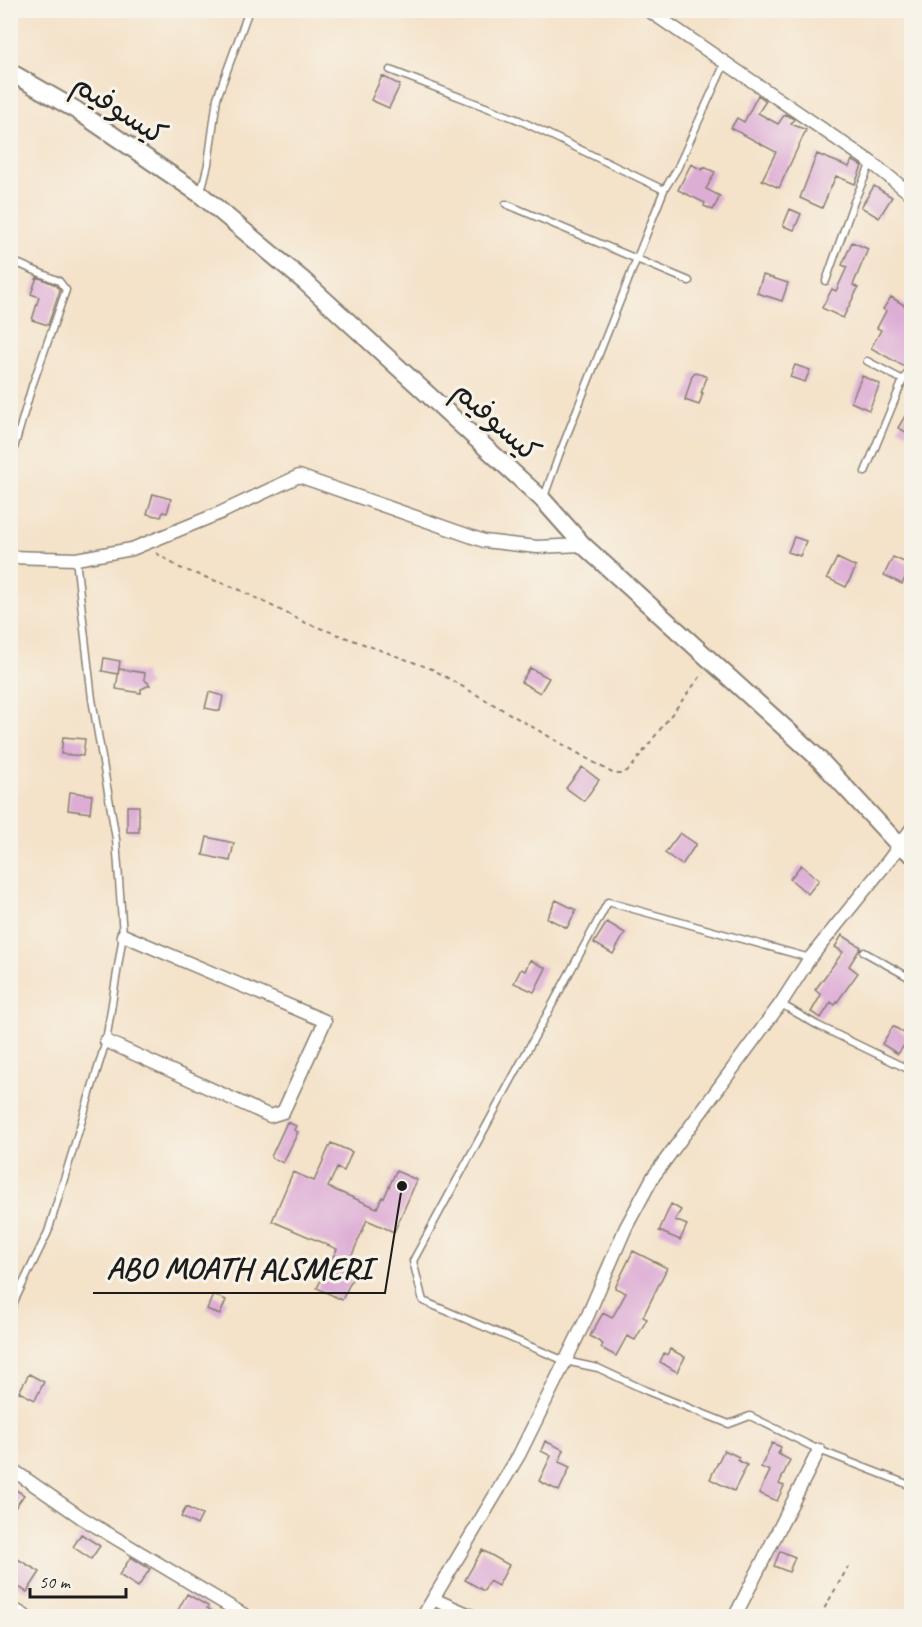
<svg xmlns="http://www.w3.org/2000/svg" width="922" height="1627" font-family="Caveat,'Playpen Sans Arabic',sans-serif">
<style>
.building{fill:#ddadd6}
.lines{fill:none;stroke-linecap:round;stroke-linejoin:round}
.service-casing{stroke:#887f72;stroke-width:9}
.minor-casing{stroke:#887f72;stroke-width:15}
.tertiary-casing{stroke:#887f72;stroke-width:20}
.path{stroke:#887f72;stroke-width:2;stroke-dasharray:4.5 4.5;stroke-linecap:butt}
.service{stroke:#fff;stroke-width:6}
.minor{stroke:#fff;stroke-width:12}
.tertiary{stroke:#fff;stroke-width:16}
.labels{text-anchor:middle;stroke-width:6;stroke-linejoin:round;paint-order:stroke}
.street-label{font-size:30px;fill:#1c1c1c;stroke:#f7f3e8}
.leader{fill:none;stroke:#1c1c1c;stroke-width:2}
.callout-dot{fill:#1c1c1c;stroke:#f7f3e8;stroke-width:2}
.callout-label{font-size:32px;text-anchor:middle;font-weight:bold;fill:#1c1c1c;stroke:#f7f3e8;stroke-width:6;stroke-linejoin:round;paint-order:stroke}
</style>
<rect width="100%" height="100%" fill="#f7f3e8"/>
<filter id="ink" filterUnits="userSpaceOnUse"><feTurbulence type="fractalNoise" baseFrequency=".0167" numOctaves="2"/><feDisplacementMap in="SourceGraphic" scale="12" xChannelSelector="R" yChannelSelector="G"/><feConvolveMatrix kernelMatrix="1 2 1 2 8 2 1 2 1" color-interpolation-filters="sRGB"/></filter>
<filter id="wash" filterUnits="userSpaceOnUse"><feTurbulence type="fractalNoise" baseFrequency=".008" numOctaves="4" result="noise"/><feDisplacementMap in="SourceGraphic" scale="24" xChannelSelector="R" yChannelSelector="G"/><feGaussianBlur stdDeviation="1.35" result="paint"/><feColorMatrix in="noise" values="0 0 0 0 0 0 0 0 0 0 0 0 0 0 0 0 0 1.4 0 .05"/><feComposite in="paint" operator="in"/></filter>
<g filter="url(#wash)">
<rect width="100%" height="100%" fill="#f4e2c9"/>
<g id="blocks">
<path class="building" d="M382 76 400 85 389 108 371 100Z
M758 95 766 101 758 113 778 124 785 114 794 119 791 124 806 130 779 188 762 180 776 152 731 128 737 118 744 122Z
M817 154 849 167 852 160 862 166 855 184 836 176 822 208 800 198Z
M691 164 702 170 704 167 715 172 706 189 720 196 713 210 704 206 705 203 678 190Z
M874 186 892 197 879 218 861 207Z
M790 209 801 214 794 230 783 226Z
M852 242 868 249 853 285 858 288 843 318 822 308 832 289 836 291 847 267 842 265Z
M763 275 788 283 782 301 757 293Z
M37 277 56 285 60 290 48 325 32 320 39 297 31 294Z
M891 297 912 310V333L904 346 912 350V356L905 367 871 348 881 330 877 328 886 311 883 309Z
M795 365 810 370 805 382 790 377Z
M695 372 707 377 701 393H703L699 405 685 400 692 376Z
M862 376 880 384 869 410 851 402Z
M912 404V435L898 428Z
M153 494 171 499 167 513 163 512 161 517 147 514Z
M794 537 806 541 800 556 788 552Z
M893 557 911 565 902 584 884 575Z
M837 558 856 567 846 587 827 578Z
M104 658 120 661 118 674 102 671Z
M530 668 549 678 540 693 521 682Z
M119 669 145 673 144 679 150 685 141 689V693L116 689Z
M209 692 223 696 220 711 205 708Z
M63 737 85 739 83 756 61 754Z
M582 767 599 780 584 801 566 788Z
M70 792 92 795 90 813 68 810Z
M127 806H139V832H127Z
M680 833 696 844 682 865 665 853Z
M207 837 234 843 230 861 203 855Z
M801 865 819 880 808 894 790 879Z
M556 900 576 910 567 928 547 918Z
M607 922 625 933 613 954 594 943Z
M842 935 861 947 849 966 858 973 835 1005 831 1002 821 1018 811 1012 821 995 815 990 843 952 835 947Z
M530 960 546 968 534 992 514 983 521 969 525 971Z
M893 1026 910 1037 898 1054 882 1044Z
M287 1122 296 1126 294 1130 298 1132 283 1163 271 1157Z
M331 1143 352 1152 344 1171 337 1168 328 1187 377 1208 382 1197 384 1198 396 1171 417 1180 394 1232 367 1220 346 1269 355 1273 342 1300 317 1288 337 1249 272 1221 293 1172 314 1181Z
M671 1204 681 1210 675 1220 687 1225 680 1240 659 1231Z
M633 1251 667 1268 643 1317 647 1319 635 1340 627 1336 616 1356 601 1348 603 1344 590 1336 603 1313 612 1318 626 1293 615 1288Z
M213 1295 226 1300 220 1315 207 1309Z
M670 1349 685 1357 677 1372 660 1362 664 1353 667 1355Z
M29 1374 44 1382 35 1400 19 1392Z
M545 1441 564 1450 559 1462 570 1467 559 1491 539 1481 551 1456 541 1451Z
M772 1443 781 1447 778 1454 790 1460 779 1484 784 1486 777 1501 759 1493 770 1471 761 1467Z
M724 1450 739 1457 737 1460 747 1465 734 1491 710 1479Z
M10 1486 24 1495 10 1515Z
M186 1507 202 1515 197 1525 181 1517Z
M81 1534 100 1546 91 1559 73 1547Z
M482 1550 509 1565 498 1586 489 1581 484 1591 465 1580Z
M780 1551 795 1557 789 1572 774 1566Z
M131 1557 150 1569 138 1587 119 1575Z
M16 1558 40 1572 27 1592 10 1582V1567Z
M187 1594 208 1606 207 1608 221 1617H174Z"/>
</g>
</g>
<g filter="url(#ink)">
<use href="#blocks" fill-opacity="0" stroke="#887f72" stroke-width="1.5"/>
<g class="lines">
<g class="service-casing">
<path id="service" d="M390 70 519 120 664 190
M201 192 208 164 217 98 249 10
M506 204 689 281
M10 260 59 281 66 290 32 386 10 462
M826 281 853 204 871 163
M867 361 903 380
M865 472 903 380 912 365
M544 497 559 455 664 190 677 169 725 63
M864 952 912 979
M810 958 608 902 413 1261 423 1301 565 1361 598 1368 647 1391 729 1424 750 1416 819 1450 912 1486
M781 1004 817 1025 912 1071
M10 1310 48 1232 106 1041 123 935 116 839 92 699 76 559"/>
</g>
<g class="minor-casing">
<path id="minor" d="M648 10 872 163 912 195
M10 557 76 559 132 549 220 513 299 476 484 541 537 547 583 545
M106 1041 270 1116 283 1112 325 1021 123 935
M10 1468 82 1518 246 1616
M433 1599 472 1616
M10 1607 25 1616
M423 1616 519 1455 588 1315 626 1227 653 1177 781 1003 810 958 889 860 912 828
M735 1616 819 1450"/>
</g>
<g class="tertiary-casing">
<path id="tertiary" d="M10 72 76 110 201 195 304 281 543 500 583 545 817 757 898 844 912 854"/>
</g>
<path class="path" d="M156 553 180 568 238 589 306 623 432 669 614 774H622L630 769 703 673
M820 1616 848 1567"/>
<use href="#service" class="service"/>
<use href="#minor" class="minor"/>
<use href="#tertiary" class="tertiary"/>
</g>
</g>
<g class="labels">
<g class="street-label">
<text transform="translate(120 109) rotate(33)" y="10">كيسوفيم</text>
<text transform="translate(497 421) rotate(42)" y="10">كيسوفيم</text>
</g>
</g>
<path class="leader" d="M402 1186L385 1293H93"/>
<circle class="callout-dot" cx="402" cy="1186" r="6"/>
<g class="callout-label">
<text x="239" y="1279">ABO MOATH ALSMERI</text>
</g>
<rect width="922" height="1627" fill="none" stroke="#f7f3e8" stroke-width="36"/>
<path d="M30 1588v9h96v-9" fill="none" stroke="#1c1c1c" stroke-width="3"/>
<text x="39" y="1588" font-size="18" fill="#1c1c1c" stroke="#f7f3e8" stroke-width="4.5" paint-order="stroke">50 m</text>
</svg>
